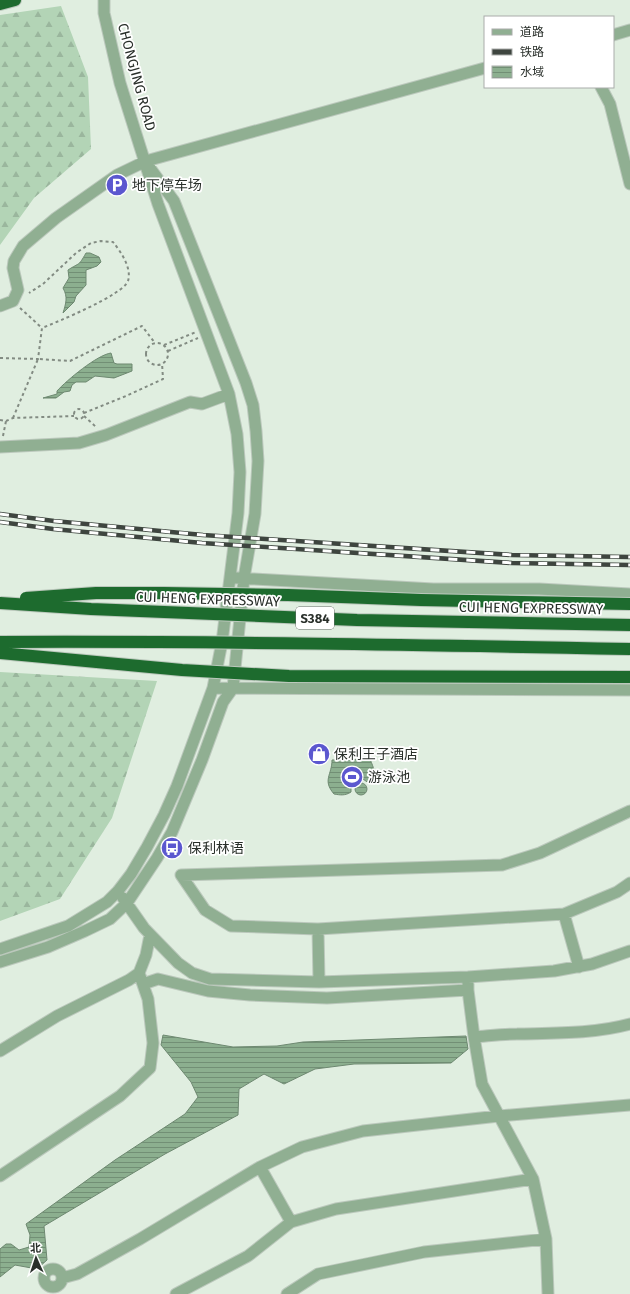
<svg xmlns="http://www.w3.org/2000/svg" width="630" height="1294" font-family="'Fira Sans','Noto Sans SC',sans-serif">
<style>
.forest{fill:url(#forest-firs)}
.water{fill:url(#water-rules);stroke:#6e8971}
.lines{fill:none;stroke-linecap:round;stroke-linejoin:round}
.minor-casing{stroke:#bbc8bc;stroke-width:13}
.highway-casing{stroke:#bbc8bc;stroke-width:14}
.path{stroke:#828b82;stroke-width:2;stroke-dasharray:3 3;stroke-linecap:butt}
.minor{stroke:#90af92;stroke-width:11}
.highway{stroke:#1d6b2e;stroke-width:12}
.rail-casing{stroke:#3e453f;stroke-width:4.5}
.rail{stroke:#fff;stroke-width:3;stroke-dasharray:9;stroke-linecap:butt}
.highway-bridge-casing{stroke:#bbc8bc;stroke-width:14;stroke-linecap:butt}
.highway-bridge{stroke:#1d6b2e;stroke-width:12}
.labels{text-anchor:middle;stroke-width:3.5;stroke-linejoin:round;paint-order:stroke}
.shield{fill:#fff;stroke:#696d6a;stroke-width:1}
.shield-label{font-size:13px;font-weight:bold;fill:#292f2a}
.street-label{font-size:14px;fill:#292f2a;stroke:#fff}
.poi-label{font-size:14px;fill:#292f2a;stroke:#fff;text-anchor:start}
</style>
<defs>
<pattern id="forest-firs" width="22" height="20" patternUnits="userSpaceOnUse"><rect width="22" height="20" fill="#b3d4b6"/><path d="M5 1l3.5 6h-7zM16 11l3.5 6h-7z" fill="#9ab69d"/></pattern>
<pattern id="water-rules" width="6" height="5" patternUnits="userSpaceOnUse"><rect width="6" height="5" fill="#8caf8f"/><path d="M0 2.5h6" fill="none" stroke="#728f75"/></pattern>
</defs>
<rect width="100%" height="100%" fill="#e0eee0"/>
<path class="forest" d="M61 6 88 77 91 149 34 198 0 245V15Z
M0 672 157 681 112 818 60 899 0 921Z"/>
<path class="water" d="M86 253H90L99 257 101 262 97 266 86 270V285L76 296 74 302 63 313C66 303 68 297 63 288L69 278 68 270C80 262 78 267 86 253Z
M111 353 114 363 117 364H132V371L114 378 95 376 86 382H76L72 385 70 391 64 392 56 398H43L57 394V391C67 380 97 355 111 353Z
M370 759C373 767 380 780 370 784L363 779H357L351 784V792C345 796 340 795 334 794 322 780 332 775 332 760Z
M355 789a6 6 0 1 1 12 0a6 6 0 1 1-12 0Z
M163 1035 233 1047 277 1046 303 1042 466 1036 468 1049 451 1063 354 1064 315 1069 284 1084 264 1074 239 1089 238 1115 165 1154 44 1226 47 1260 37 1269 15 1265 0 1277V1249L6 1244H11L19 1250 29 1247 30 1235 26 1224 115 1160 185 1114 198 1097 191 1082 161 1045Z"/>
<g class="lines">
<g class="minor-casing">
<path id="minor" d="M613 35 630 30
M601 87 610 104 630 184
M0 306 13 301 18 290 13 268 14 261 23 246 56 218 117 175 146 161 485 68
M0 447 79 443 106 435 190 402 202 404 229 394
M237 578 433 589H539L630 594
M213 688 630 690
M630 811 540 853 502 865 181 875 205 910 231 926 318 929 564 914 617 892 630 883
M123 898 144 928 178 963 192 973 210 979 319 982 468 977 554 971 592 964 630 951
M564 914 579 967
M318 929 319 982
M0 949 68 926 107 902 118 891 131 874 147 847 164 815 177 786 213 688 222 642 238 513 240 472 237 434 229 394 158 204 120 83 104 13V0
M0 962 48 947 85 931 110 919 127 903 157 858 172 832 202 760 223 702 233 688 244 578 255 514 258 461 256 431 253 405 246 383 174 201 150 168
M468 977V990L474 1037 482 1084 533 1179 546 1239 548 1294
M143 984 158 979 208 991 250 995 327 998 468 990
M474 1037C488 1036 502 1034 517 1034 555 1033 593 1034 630 1024
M0 1051 57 1016 129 980 139 973 146 955 150 935
M260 1167 291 1222
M0 1176 120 1096 150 1068 153 1043 148 999 139 973
M44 1278a9 9 0 1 1 18 0a9 9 0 1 1-18 0Z
M62 1278 77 1274 140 1239 260 1167 302 1147 363 1131 499 1116 630 1105
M176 1294 248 1256 291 1222 336 1209 533 1179
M287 1294 318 1274 424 1252 546 1239"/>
</g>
<g class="highway-casing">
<path id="highway" d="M0 4 15 0"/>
</g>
<path class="path" d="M20 308 42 328
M146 354a11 11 0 1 1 22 0a11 11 0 1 1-22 0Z
M164 345 196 332
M168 351 198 338
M0 358 38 359 42 328C57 322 123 295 128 281 132 268 121 252 113 242L101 241 91 243 76 253 43 284 29 293
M74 414a5 5 0 1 1 10 0a5 5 0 1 1-10 0Z
M84 413 126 396 163 379 162 363
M84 416 96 427
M13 418 38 359 70 361 142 326 155 343
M0 420 6 421 13 418 74 416
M3 436 6 421"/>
<use href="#minor" class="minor"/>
<use href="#highway" class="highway"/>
<g class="rail-casing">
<path id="rail" d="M0 514 54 521 203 535 512 555 630 557
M0 522 53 529 202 543 512 563 630 565"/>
</g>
<use href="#rail" class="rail"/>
<g class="highway-bridge-casing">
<path id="highway-bridge" d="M26 598 96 593H164L288 595 421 600 630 604
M0 603 91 609 357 620 630 625
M0 642C210 641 420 645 630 649
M0 653 182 670 289 676 630 677"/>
</g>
<use href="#highway-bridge" class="highway-bridge"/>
</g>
<defs>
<g id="parking-disc" transform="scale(1.15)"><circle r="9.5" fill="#5b57cf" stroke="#fff"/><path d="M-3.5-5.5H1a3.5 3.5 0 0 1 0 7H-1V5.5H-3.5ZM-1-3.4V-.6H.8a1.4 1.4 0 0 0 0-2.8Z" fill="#fff"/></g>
<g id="shop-disc" transform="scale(1.15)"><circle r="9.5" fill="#5b57cf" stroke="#fff"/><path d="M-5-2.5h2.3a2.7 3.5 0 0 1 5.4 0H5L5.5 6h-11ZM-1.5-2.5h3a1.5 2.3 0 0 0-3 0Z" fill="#fff"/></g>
<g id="stadium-disc" transform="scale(1.15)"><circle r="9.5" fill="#5b57cf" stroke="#fff"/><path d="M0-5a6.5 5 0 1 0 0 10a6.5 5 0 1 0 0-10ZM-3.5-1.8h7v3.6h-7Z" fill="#fff"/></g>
<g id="bus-disc" transform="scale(1.15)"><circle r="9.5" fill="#5b57cf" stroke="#fff"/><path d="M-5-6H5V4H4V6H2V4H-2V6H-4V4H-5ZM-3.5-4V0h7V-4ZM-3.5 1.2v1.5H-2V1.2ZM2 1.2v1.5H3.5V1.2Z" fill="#fff"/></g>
</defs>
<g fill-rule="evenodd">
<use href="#parking-disc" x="117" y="185"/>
<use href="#shop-disc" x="319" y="754"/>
<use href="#stadium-disc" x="352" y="777"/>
<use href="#bus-disc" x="172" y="848"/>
</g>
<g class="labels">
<rect class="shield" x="296" y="607" width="38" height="22" rx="3"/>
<g class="shield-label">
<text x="315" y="623">S384</text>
</g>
<g class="street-label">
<text transform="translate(137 77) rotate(75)" y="5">CHONGJING ROAD</text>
<text transform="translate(208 599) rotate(2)" y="5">CUI HENG EXPRESSWAY</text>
<text transform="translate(531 608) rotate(1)" y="5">CUI HENG EXPRESSWAY</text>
</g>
<g class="poi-label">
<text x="132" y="190">地下停车场</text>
<text x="334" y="759">保利王子酒店</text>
<text x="368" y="782">游泳池</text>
<text x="188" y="853">保利林语</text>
</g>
</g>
<rect x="484" y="16" width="130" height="72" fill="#ffffff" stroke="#a9acaa"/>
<rect x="492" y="29" width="20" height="6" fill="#90af92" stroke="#a9acaa"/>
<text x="520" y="36" font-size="12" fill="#292f2a">道路</text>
<rect x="492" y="49" width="20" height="6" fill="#3e453f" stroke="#a9acaa"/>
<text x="520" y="56" font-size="12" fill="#292f2a">铁路</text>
<rect x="492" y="66" width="20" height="12" fill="url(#water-rules)" stroke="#a9acaa"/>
<text x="520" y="76" font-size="12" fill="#292f2a">水域</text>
<g transform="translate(36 1258) rotate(357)" stroke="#ffffff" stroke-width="3" paint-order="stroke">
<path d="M0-3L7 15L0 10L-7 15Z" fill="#292f2a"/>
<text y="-6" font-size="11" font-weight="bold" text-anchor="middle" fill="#292f2a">北</text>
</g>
</svg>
